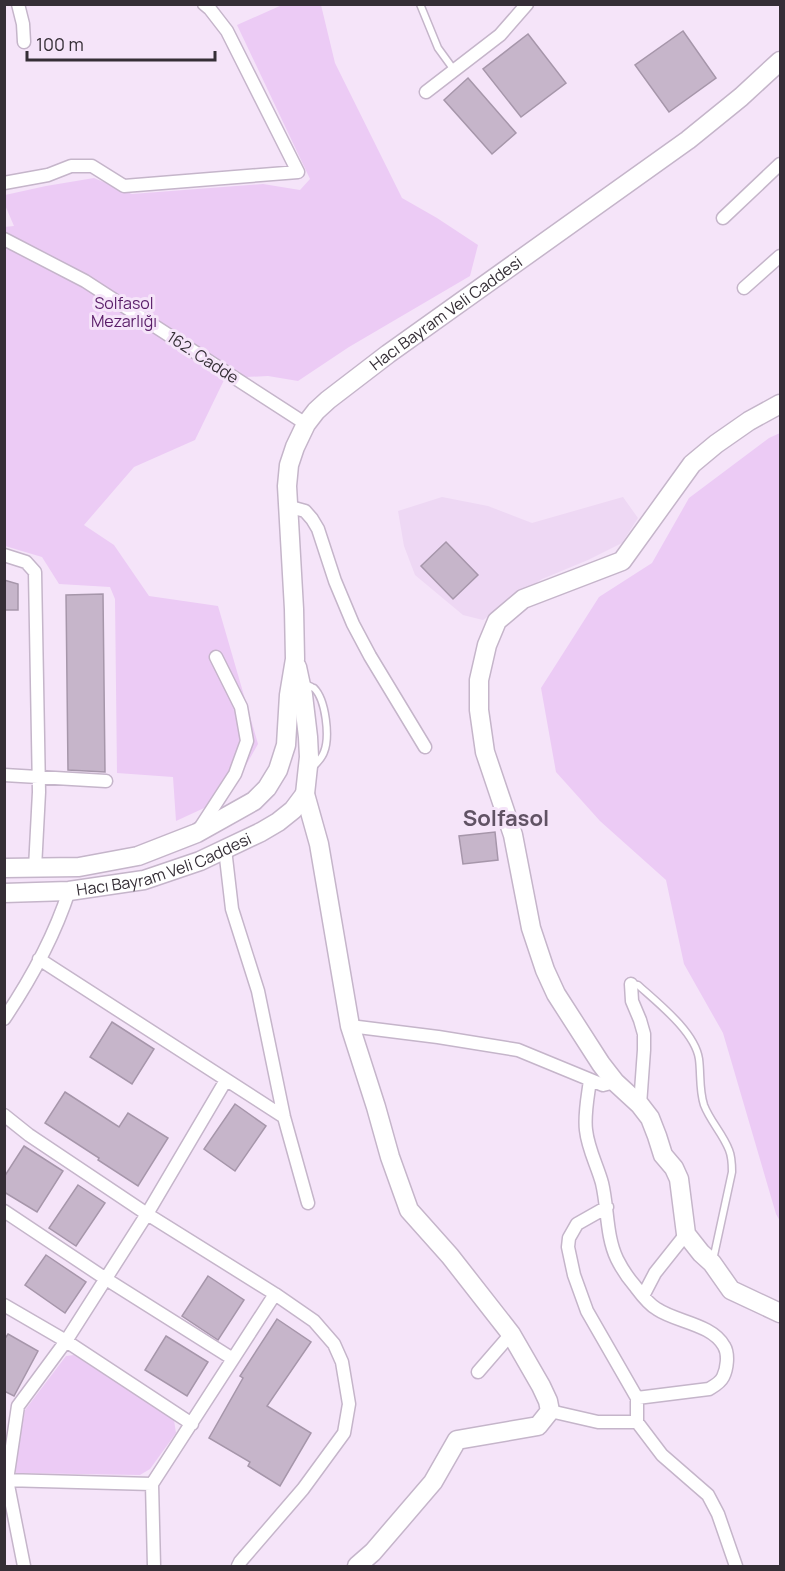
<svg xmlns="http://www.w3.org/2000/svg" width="785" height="1571" font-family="Manrope,sans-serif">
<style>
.built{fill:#eed8f4}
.green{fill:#eccbf5}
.building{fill:#c6b5ca;stroke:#a696aa;stroke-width:1.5}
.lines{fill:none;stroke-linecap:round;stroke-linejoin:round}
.lane-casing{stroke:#c5b5ca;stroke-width:9}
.street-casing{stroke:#c5b5ca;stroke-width:15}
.secondary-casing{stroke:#c5b5ca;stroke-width:21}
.lane{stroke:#fff;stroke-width:6}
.street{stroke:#fff;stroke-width:12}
.secondary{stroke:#fff;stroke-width:18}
.labels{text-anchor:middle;stroke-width:6;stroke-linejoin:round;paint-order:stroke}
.park-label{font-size:16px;fill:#591d68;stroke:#f5e4f9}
.street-label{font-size:16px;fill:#352e36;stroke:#f5e4f9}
.district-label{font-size:22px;font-weight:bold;fill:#605264;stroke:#f5e4f9}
</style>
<rect width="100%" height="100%" fill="#f5e4f9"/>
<path class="built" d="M442 497 488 506 532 523 623 497 638 518 622 543 588 560 542 579 483 620 463 615 415 575 404 546 398 511Z"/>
<path class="green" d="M282 5H321L335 63 402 198 437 218 478 245 470 276 349 347 298 381 268 376 225 378 195 440 134 467 84 525 114 545 149 596 218 606 258 744 228 797 176 821 173 777 117 773 115 599 110 587 59 584 42 557 5 546 4 227 14 226 5 205V195L46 186 94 178 132 194 263 184 300 190 310 179 237 25Z
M780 433V1221L776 1214 723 1033 684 964 666 880 600 821 556 772 541 688 599 597 652 563 689 498 769 438Z
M74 1355 174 1420 176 1433 150 1469 140 1475 16 1473 14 1468 25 1410 66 1356Z"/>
<path class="building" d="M683 31 716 78 669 112 635 65Z
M528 34 566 83 521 117 483 69Z
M468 78 516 133 492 154 444 100Z
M446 542 478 575 453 599 421 566Z
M4 580 18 584V610H4Z
M103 594 105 772 68 770 66 595Z
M495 832 498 860 463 864 459 836Z
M112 1022 154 1049 132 1084 90 1057Z
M65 1092 119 1127 128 1113 168 1138 138 1186 98 1160 99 1158 45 1123Z
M235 1104 266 1126 235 1171 204 1149Z
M24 1146 63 1171 37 1212 4 1192V1177Z
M78 1185 105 1203 76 1246 49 1228Z
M46 1255 86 1282 65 1313 25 1285Z
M208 1276 244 1300 218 1340 182 1316Z
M277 1319 311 1342 267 1406 311 1433 280 1486 248 1466 250 1462 209 1438 243 1378 240 1376Z
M8 1334 38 1351 14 1396 4 1391V1340Z
M166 1336 208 1362 187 1396 145 1370Z"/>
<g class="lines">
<g class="lane-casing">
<path id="lane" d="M420 4 438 48 454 70
M305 684C306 684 313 688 314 688 326 700 330 737 324 752 322 758 317 763 313 767
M631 984 638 985C658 1003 695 1032 699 1059 701 1074 699 1090 704 1105 710 1121 723 1134 729 1150 732 1157 732 1164 732 1172L713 1260"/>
</g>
<g class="street-casing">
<path id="street" d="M18 4 23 24 24 42
M426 92 500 35 527 4
M4 183 48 175 71 166H92L124 186 298 172 227 31 210 9 204 4
M723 218 780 164
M4 239 85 281 306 424
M744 288 780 256
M287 506 305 511 312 519 318 529 335 581 353 624 370 656 425 747
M4 555 26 562 35 572 39 792 35 868
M4 775 106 781
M200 828 235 774 247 741 241 707 216 657
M225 849 232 909 258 991 284 1117 308 1203
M39 959 284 1117
M631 984 632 1001 640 1020 644 1034V1050L640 1105
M4 1019C31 979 54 937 69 891
M350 1026 438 1037 518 1050 603 1085 615 1082
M590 1080C588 1096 584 1114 586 1130 588 1149 597 1165 602 1183 608 1208 606 1236 617 1259 622 1269 628 1278 635 1286 641 1294 648 1304 657 1309 676 1322 712 1324 724 1346 729 1354 727 1369 723 1377 720 1383 714 1386 709 1389L637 1398
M4 1115 29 1135 147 1214 275 1294 314 1321 334 1344 342 1362 349 1404 344 1433 303 1489 240 1562 238 1566
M607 1207 577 1224 569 1238 568 1247 574 1275 587 1311 637 1398V1422
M4 1211 106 1279 233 1359
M643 1296 655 1273 686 1234
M4 1305 66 1341 192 1424
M478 1372 511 1334
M550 1411 598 1422H637L662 1455 708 1495 718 1514 736 1566
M4 1480 152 1484
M24 1566 7 1480 18 1406 66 1341 147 1214 226 1080
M154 1566 152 1484 275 1294"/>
</g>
<g class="secondary-casing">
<g id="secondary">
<path d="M780 404 749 421 716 444 692 464 622 561 523 599 497 621 487 645 479 680V710L485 752 513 835 531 928 545 970 556 994 601 1064 615 1082 640 1105 650 1118 657 1136 663 1155 674 1168 679 1179 686 1234 701 1253 712 1263 731 1290 780 1313"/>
<path d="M297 667 303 695 308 737 309 757 305 794 319 844 350 1026 376 1107 390 1157 409 1210 450 1256 511 1334 541 1386 548 1401 550 1411 538 1426 457 1440 433 1482 373 1552 357 1566"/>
<path id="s1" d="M4 868 79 867 138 856 197 833 254 801 267 788 278 770 286 745 289 695 295 659 294 609 287 486 289 465 295 447 306 424 316 411 328 400 388 354 688 140 741 97 780 61"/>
<path id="s2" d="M4 893 69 891 144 880 200 861 261 832 278 822 293 810 305 794"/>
</g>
</g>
<use href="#lane" class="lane"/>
<use href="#street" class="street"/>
<use href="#secondary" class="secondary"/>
</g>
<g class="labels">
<g class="park-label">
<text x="124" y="309">Solfasol<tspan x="124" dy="18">Mezarlığı</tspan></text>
</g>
<g class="street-label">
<text dy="6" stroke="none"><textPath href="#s1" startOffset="834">Hacı Bayram Veli Caddesi</textPath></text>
<text transform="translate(203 357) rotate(33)" y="6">162. Cadde</text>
<text dy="6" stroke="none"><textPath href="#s2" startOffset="164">Hacı Bayram Veli Caddesi</textPath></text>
</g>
<g class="district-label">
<text x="506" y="826">Solfasol</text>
</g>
</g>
<rect width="785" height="1571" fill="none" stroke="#352e36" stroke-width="12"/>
<path d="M27 51v9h188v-9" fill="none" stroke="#352e36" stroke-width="3"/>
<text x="36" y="51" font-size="18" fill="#352e36" stroke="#f5e4f9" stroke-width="4.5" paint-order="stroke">100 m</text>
</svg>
